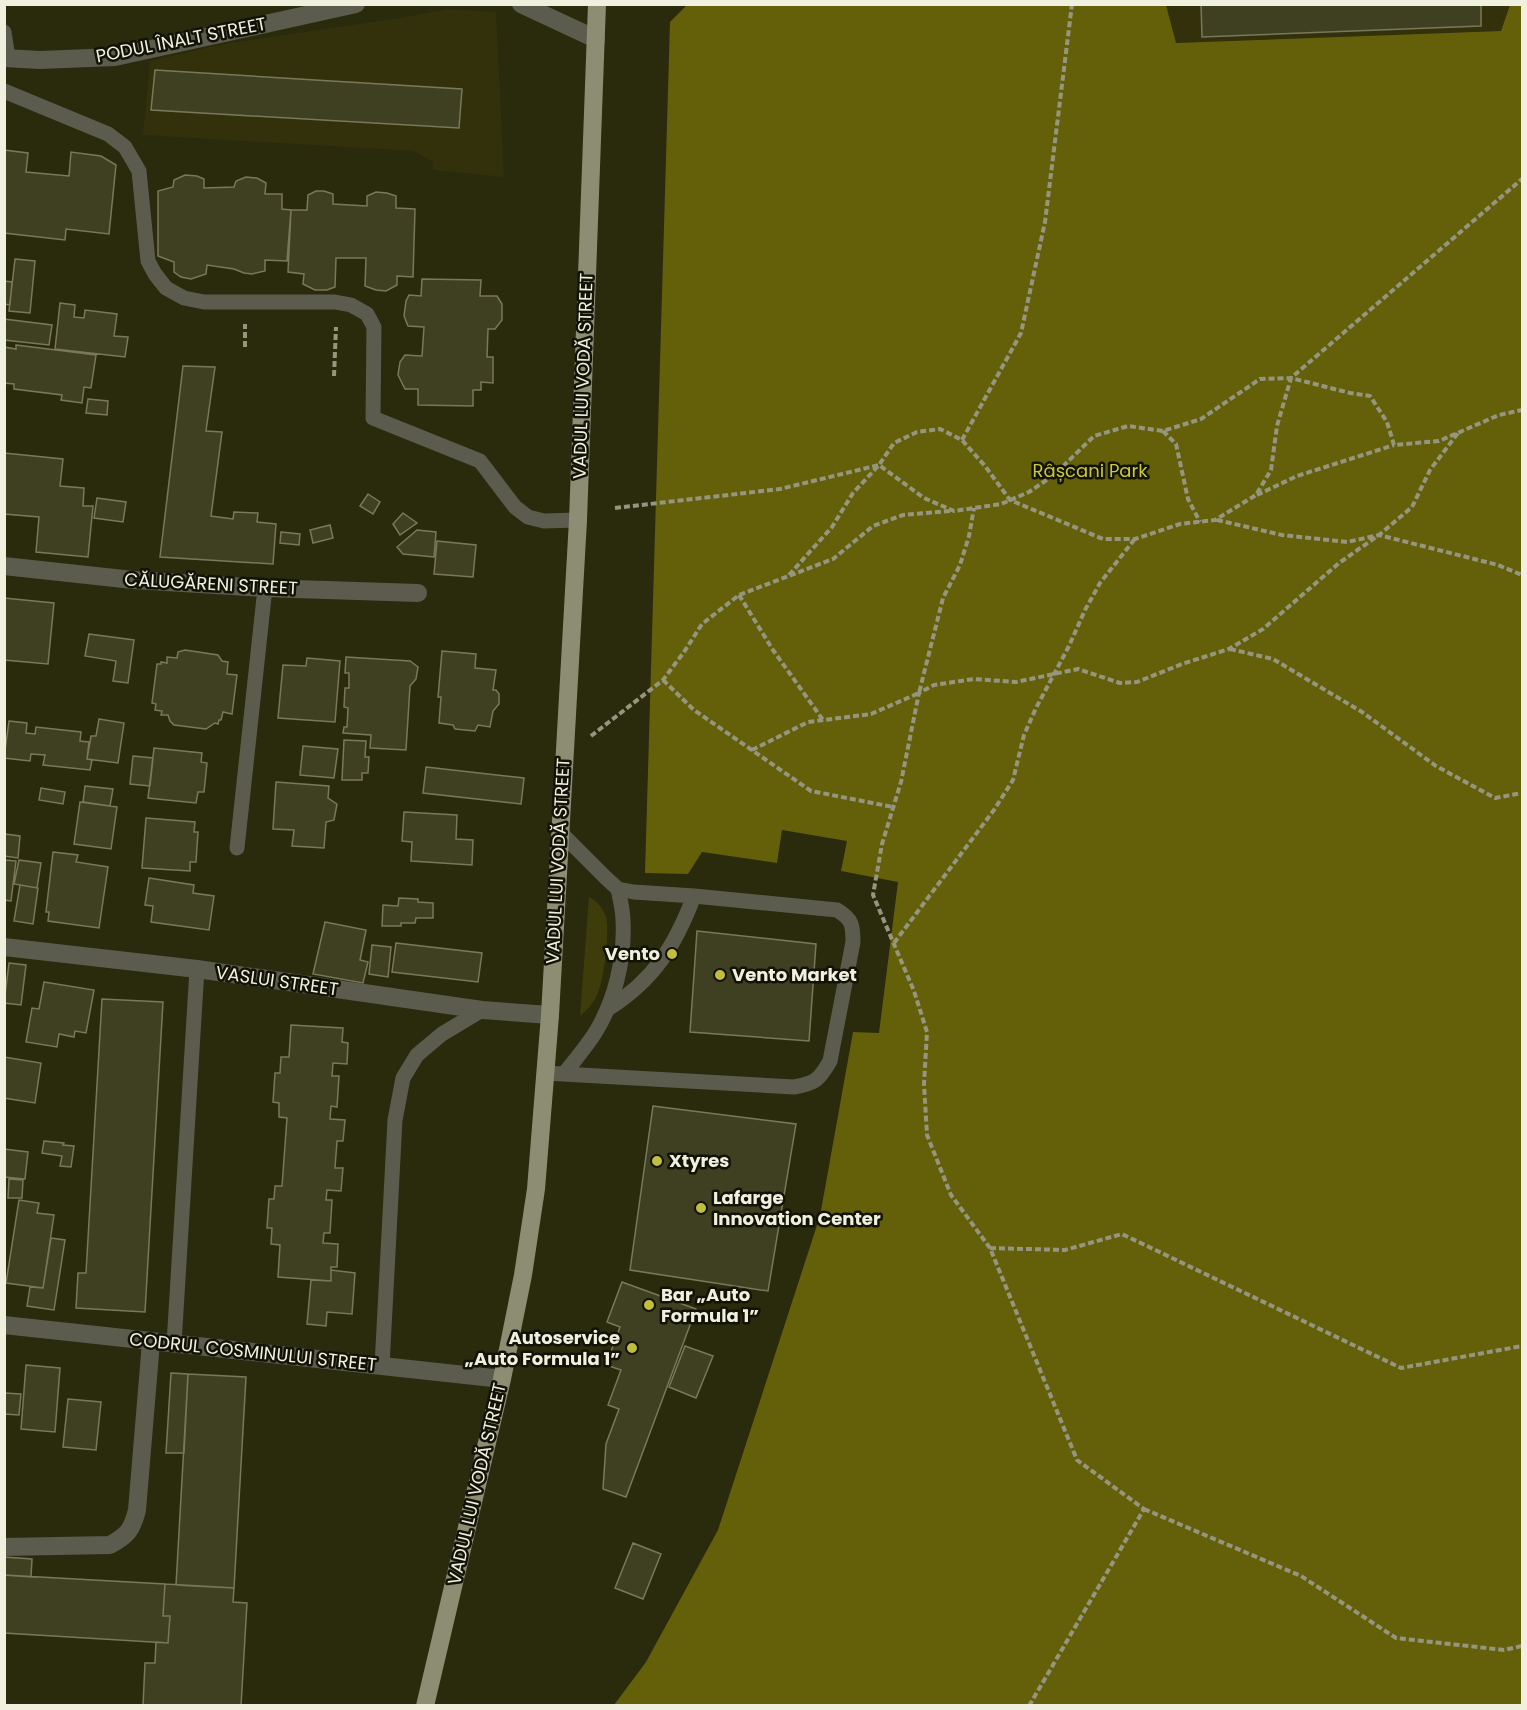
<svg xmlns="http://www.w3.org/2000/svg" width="1527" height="1710" font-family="Poppins,sans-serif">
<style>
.built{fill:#32310c}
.green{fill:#3e3c0a}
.forest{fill:#636009}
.building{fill:#3f3f22;stroke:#79795a;stroke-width:1.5}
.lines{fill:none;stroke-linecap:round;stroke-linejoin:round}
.path{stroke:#969680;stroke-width:4;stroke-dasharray:6 3;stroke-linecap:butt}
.service{stroke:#5b5b4e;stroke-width:15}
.minor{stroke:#5b5b4e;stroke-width:18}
.primary{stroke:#8d8d73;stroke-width:18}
.poi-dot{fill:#c1bd40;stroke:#121206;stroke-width:2}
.labels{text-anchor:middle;stroke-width:5;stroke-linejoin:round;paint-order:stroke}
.street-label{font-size:18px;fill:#f0f0df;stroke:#121206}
.park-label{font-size:18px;fill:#ccc83d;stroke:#121206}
.poi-label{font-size:18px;font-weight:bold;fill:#f0f0df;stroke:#121206;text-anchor:start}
</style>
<rect width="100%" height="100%" fill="#2a2a0d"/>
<path class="built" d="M1166 5H1510L1501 31 1175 43Z
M448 9 496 12 504 177 433 170V162L414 151 143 135 150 61 224 44 400 18Z"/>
<path class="green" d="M589 897C597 901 603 908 606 917 610 932 604 981 597 995 593 1004 587 1010 580 1016Z"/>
<path class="forest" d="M688 4 1166 5 1176 43 1501 31 1510 5H1522V1705H614L646 1662 718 1530 820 1216 853 1032 879 1033 898 882 841 871 847 841 782 830 777 863 702 852 688 874 645 873 670 22Z"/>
<path class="building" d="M1201 4H1481V26L1202 37Z
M155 70 462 89 459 128 151 110Z
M4 150 28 153 26 172 69 176 71 152 101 156 116 165 109 234 66 229 65 240 4 233Z
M185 175 197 176 204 179V188L234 187 236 181 246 177 257 178 266 183 265 194H282V209L291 210 287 261 265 260V271L252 274 244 273 234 269 207 265 206 274 191 279 181 277 174 272V262L158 256V191L173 187 174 180Z
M316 191H324L333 194V204L367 206V196L376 192 387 193 396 196V208L415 209 413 277 397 276V285L386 291 376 290 365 286 366 258H336L335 287 327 290H315L303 284 304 274 288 272 291 210H307L308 195Z
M15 259 35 261 30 313 9 311Z
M422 279 481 280 480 296H497L502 304V320L495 329H488L487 357H493V383L481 382V390H473V406L418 405V389H405L398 375 400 362 405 355 422 356 424 327 408 326 404 316 406 301 409 295 421 296Z
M4 281 12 282 10 305 4 304Z
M60 303 75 305 74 317 84 318 85 310 117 314 114 336 128 337 125 357 55 349Z
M4 319 52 325 49 345 4 340Z
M16 345 96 355 91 388 84 387 82 403 61 400 62 395 14 389V384L4 383V347L16 349Z
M183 366 215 367 206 431 222 432 211 516 233 519 234 512 258 513 257 522 276 524 273 564 160 557Z
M88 399 108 401 107 415 86 413Z
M4 453 63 459 60 486 84 488 83 506H93L88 557 36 552 39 517 4 514Z
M368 494 380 502 373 514 360 506Z
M97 498 126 502 123 522 94 518Z
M403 513 417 523 400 535 393 524Z
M330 525 333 538 313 543 310 530Z
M417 530 436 532 434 557 403 554 397 547Z
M281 532 300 534 299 545 280 543Z
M437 541 476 545 473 577 434 574Z
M4 598 54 603 48 664 4 660Z
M89 634 134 640 128 683 113 681 116 661 85 656Z
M185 650 218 655 222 661 228 662 227 674 237 675 232 714 223 712 221 720H219L218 724 215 723 206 729 174 725 170 721 168 715H161L162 711 155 710 156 704 152 703 157 664H161V662L167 663V657L177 658 178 652Z
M442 651 476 654 475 668 496 670 493 690H496L499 694V704L493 711 490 727 478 725 475 731 455 729 453 725 439 723 441 697H438Z
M346 657 410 661 418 667 416 679 410 686 406 750 370 748 371 735 343 733 344 727H347L348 708 344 707 345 688H349V673H345Z
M307 658 340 661 335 722 278 718 283 665 306 666Z
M99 719 124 723 118 763 87 759 91 736H96Z
M9 721 27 723 26 733 35 734 36 727 81 732 80 741 89 742 87 759 92 760 90 770 43 765 45 755 31 754 30 761 4 758Z
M344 740 366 741 365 757H369L368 773H362V780H342Z
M303 746 338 749 334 778 300 775Z
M154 748 202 753 201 762 207 763 204 792H198L196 803 148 798Z
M133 756 153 758 150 786 130 784Z
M426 767 524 778 521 804 423 793Z
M276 782 329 786 328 798 337 804 334 820 326 822 324 848 292 846 294 830 273 829Z
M85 786 113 789 110 806 83 802Z
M41 788 65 792 63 804 39 800Z
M80 802 117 807 111 849 74 844Z
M404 812 457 815 456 839 473 840 472 865 411 861 412 842 402 841Z
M146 818 195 822 194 832H198L196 862H190V871L142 868Z
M5 834 20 836 18 858 4 856Z
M53 852 78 855 76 862 108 867 99 928 48 921 49 912H46Z
M4 860 16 861 11 901 4 900Z
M19 860 41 863 37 888 14 884Z
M149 878 194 885 193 893 214 896 209 930 151 922 153 906 145 905Z
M20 885 38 888 33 924 14 921Z
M399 898 418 899V902L433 903V918H416L415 923H401V926H382L383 905 398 906Z
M325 922 366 930 360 960 368 962 363 983 313 974Z
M697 931 816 944 809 1041 690 1032Z
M396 943 482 953 478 982 392 972Z
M372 945 391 947 388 977 369 974Z
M9 963 26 965 21 1005 4 1003Z
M44 982 94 990 86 1033 75 1031 74 1037 59 1034 57 1047 26 1042 32 1008 39 1009Z
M102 999 163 1002 145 1312 76 1308 78 1273H86Z
M291 1025 343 1028 342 1042 348 1043 347 1064 333 1063 332 1076H339L337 1107 331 1106 330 1119 345 1120 343 1141H337L335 1168H343L341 1191 327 1190 326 1200H332L330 1233H324L323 1243 338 1244 337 1267H331V1281L278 1277 280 1245 271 1244 272 1228H267L269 1199H274L275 1186H282L287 1118 279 1117V1103L273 1102 275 1073H280L281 1057H289Z
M4 1057 41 1063 35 1103 4 1098Z
M653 1106 796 1124 768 1291 630 1270Z
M44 1141 64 1143 63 1145 74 1146 71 1167 60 1166 62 1156 42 1153Z
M4 1149 28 1152 25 1179 4 1177Z
M9 1179 23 1180 22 1198H8Z
M19 1200 39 1203 37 1213 54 1215 43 1288 6 1283Z
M51 1238 65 1240 54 1310 27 1306 30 1287 43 1288Z
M331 1270 355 1273 352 1314 327 1312 326 1326 307 1324 311 1280 331 1281Z
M622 1282 696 1309 626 1497 603 1489 606 1444 619 1409 608 1405 621 1370 606 1365 620 1327 607 1322Z
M685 1346 713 1356 696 1398 669 1387Z
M26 1365 60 1368 55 1432 21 1429Z
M171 1373 188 1374 184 1453H166Z
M188 1374 246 1377 234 1588 176 1585Z
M4 1393 21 1394 19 1415 4 1414Z
M68 1399 101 1402 96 1450 63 1447Z
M633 1543 661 1554 643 1599 615 1588Z
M4 1557 32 1559 31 1577 4 1575Z
M4 1575 165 1584 163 1616H170L168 1643 4 1633Z
M165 1584 234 1588 233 1602 247 1603 241 1706H143L145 1663H155L156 1642 168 1643 170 1616H163Z"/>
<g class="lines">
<path class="path" d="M245 347V324
M334 376 336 327
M1163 431 1176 444 1188 499 1200 522
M962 440 1021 333 1045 222 1072 4
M1257 495 1297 476 1394 445
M615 508 780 489 879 465 924 498 954 511 1001 504 1029 492 1054 475 1094 436 1128 426 1163 431 1201 419 1260 379 1291 378 1350 393 1370 396 1387 422 1394 445 1439 441 1499 415 1522 410
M1217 520 1282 535 1347 542 1379 535 1498 565 1522 575
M789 575 832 527 853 493 879 465 894 443 917 432 940 429 962 440 985 466 1010 500 1103 539H1135L1180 524 1215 520 1256 495 1271 470 1277 426 1291 378 1522 179
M739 595 773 650 823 720
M1230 649 1273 659 1362 712 1436 766 1495 798 1522 793
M663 680 694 710 811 791 893 807
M591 736 663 680 684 652 702 624 739 595 833 559 873 526 903 515 951 511
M752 750 808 722 871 714 919 693 943 598 960 565 969 536 974 508
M894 943 994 810 1013 780 1024 735 1036 708 1069 646 1085 610 1100 583 1134 540
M990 1248 1065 1250 1122 1234 1401 1368 1522 1346
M1144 1509 1301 1576 1396 1638 1504 1650 1522 1646
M1029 1706 1144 1509 1077 1460 990 1248 951 1195 927 1135 924 1084 927 1032 914 991 873 895 882 844 901 782 919 693 934 685 974 679 1016 682 1078 669 1120 683 1137 682 1182 664 1229 649 1263 629 1339 563 1379 535 1412 507 1430 470 1458 433"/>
<path class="service" d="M4 32 8 58
M4 91 108 134 125 147 139 171 148 261 155 274 166 288 184 298 204 302H335L351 305 367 314 374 327 373 418 480 461 515 507 528 517 544 521 578 520
M237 848 265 588
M608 1009C654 980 675 946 694 896
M545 1073 794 1087C816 1083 819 1080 830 1061L853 942C853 925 852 919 837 910L694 896 634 892 618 889 606 878 560 832
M564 1074C575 1060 586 1047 595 1033 615 1001 625 958 623 921 623 910 620 899 618 889
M174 1344 197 969
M382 1366 395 1120 403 1078 417 1055 442 1034 482 1010"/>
<path class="minor" d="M521 4 596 39
M4 58 40 60 115 57 356 4
M4 566 133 580 265 588 418 593
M4 947 197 969 482 1010 550 1015
M4 1325 502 1379
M4 1547 110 1545C128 1535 132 1530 137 1510L151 1342"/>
<path class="primary" d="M425 1706 502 1379 523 1275 536 1189 550 1015 578 520 597 4"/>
</g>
<g class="poi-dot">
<circle cx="672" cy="954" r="6"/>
<circle cx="720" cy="975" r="6"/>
<circle cx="657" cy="1161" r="6"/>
<circle cx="701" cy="1208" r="6"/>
<circle cx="649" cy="1305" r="6"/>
<circle cx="632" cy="1348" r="6"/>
</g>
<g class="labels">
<g class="street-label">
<text transform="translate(181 40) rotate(-11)" y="6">PODUL ÎNALT STREET</text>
<text transform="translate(583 376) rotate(-88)" y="6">VADUL LUI VODĂ STREET</text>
<text transform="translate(211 584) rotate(3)" y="6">CĂLUGĂRENI STREET</text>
<text transform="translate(558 861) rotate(-87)" y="6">VADUL LUI VODĂ STREET</text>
<text transform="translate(277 981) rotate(8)" y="6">VASLUI STREET</text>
<text transform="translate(253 1352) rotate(6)" y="6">CODRUL COSMINULUI STREET</text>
<text transform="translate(477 1484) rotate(-77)" y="6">VADUL LUI VODĂ STREET</text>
</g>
<g class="park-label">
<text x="1090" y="477">Râșcani Park</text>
</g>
<g class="poi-label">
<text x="660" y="960" text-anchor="end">Vento</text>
<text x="732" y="981">Vento Market</text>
<text x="669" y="1167">Xtyres</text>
<text x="713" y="1204">Lafarge<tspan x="713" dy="21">Innovation Center</tspan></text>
<text x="661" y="1301">Bar „Auto<tspan x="661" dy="21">Formula 1”</tspan></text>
<text x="620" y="1344" text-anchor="end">Autoservice<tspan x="620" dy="21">„Auto Formula 1”</tspan></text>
</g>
</g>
<rect width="1527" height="1710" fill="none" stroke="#f0f0df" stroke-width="12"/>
</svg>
